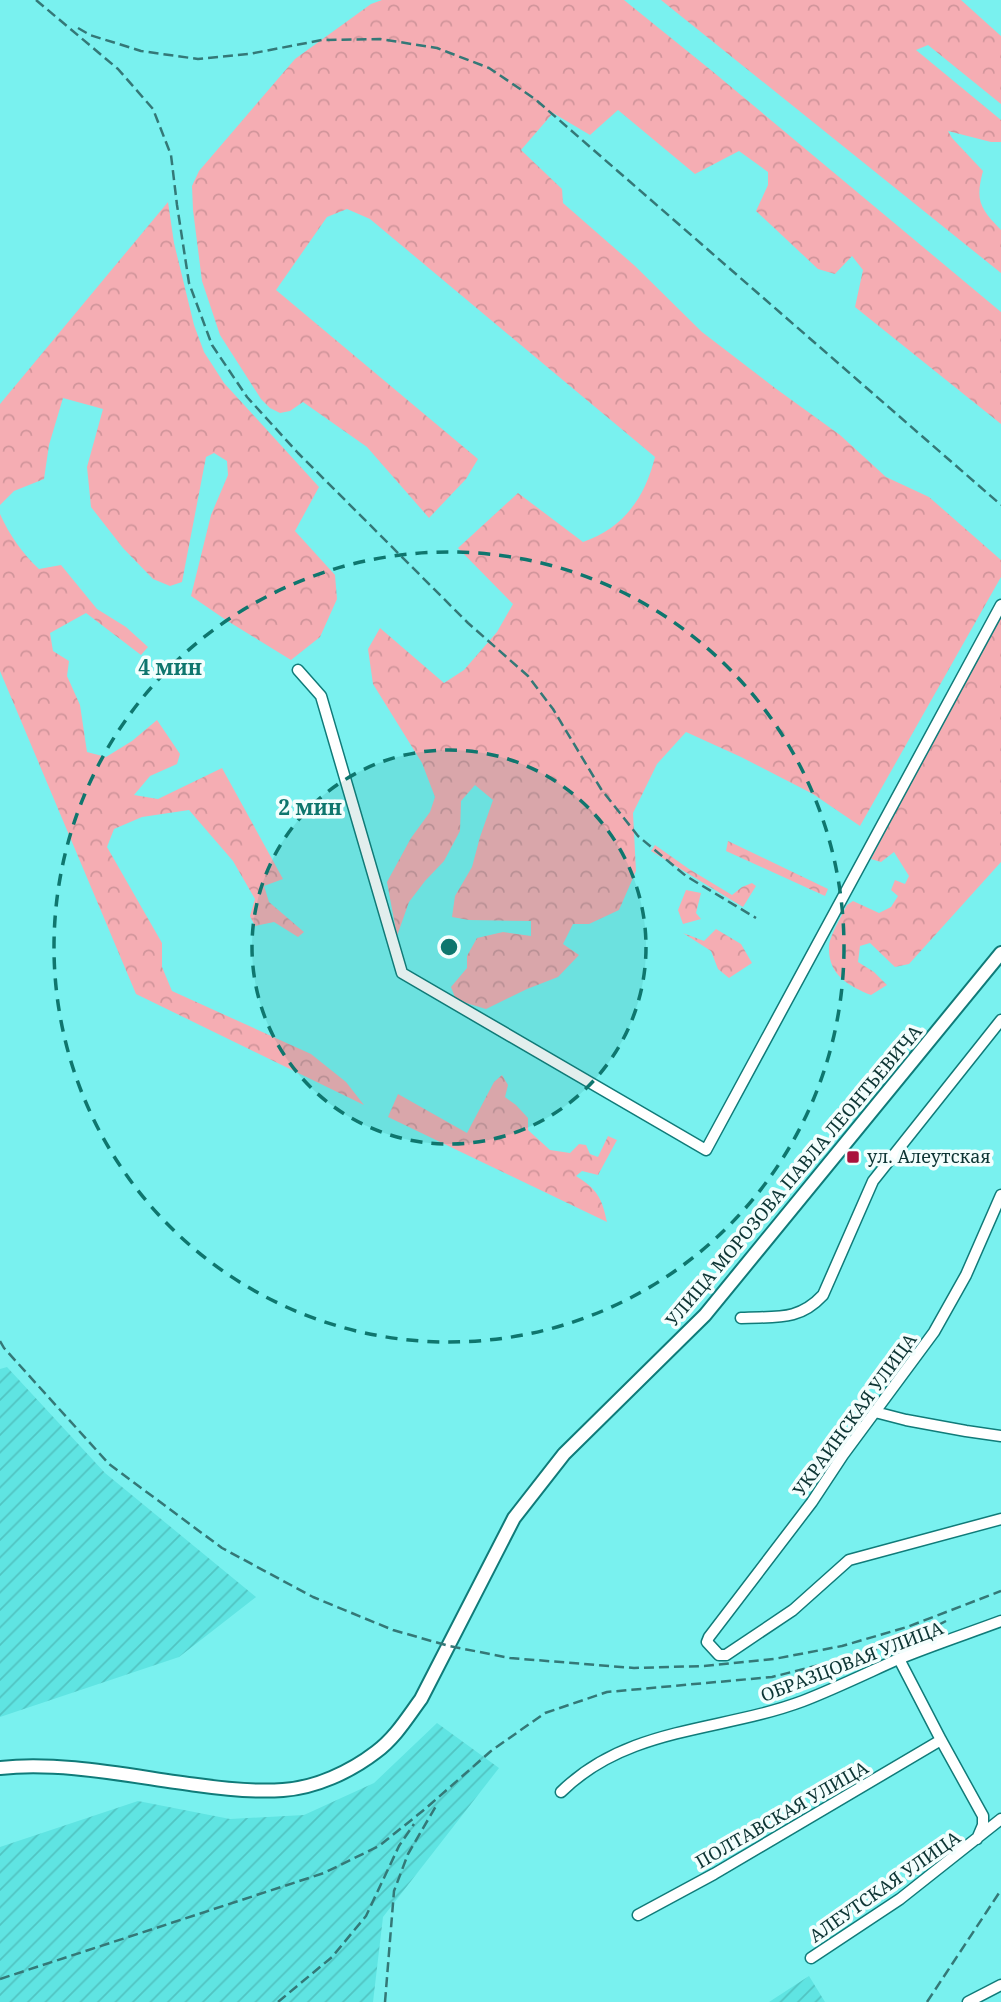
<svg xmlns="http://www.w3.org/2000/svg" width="1001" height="2002" font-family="'Noto Serif',serif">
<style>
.industrial{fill:url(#industrial-furrows)}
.forest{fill:url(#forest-crowns)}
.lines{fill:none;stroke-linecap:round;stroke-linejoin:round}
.minor-casing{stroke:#107b79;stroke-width:13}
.major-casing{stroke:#107b79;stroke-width:16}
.minor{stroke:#fff;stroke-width:10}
.major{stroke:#fff;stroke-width:12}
.rail{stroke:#347877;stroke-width:2.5;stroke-dasharray:10 5;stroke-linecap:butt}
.ring{fill:none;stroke:#0f766e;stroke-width:3.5;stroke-dasharray:12 9}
.poi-dot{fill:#a9123c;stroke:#f3fefd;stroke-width:2.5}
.labels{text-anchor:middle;stroke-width:7;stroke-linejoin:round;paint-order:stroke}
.poi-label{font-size:18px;fill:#0d3534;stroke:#f3fefd;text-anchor:start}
.street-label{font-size:18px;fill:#0d3534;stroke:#f3fefd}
.centre{fill:#0f766e;stroke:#f3fefd;stroke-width:3.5}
.ring-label{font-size:21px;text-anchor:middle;font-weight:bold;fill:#0f766e;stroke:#f3fefd;stroke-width:7;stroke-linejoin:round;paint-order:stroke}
</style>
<defs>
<pattern id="industrial-furrows" width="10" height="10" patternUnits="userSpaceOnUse" patternTransform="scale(1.75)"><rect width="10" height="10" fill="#5fe4e2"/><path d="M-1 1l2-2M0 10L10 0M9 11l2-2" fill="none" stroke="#51c4c2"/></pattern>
<pattern id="forest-crowns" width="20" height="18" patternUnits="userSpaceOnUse" patternTransform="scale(1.75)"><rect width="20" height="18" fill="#f5adb3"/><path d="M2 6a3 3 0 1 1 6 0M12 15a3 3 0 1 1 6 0" fill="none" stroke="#d1959b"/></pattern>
</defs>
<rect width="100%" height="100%" fill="#79f1ef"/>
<path class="industrial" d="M7 1367 105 1473 256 1597 179 1657 0 1717V1369Z
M437 1723 499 1768 383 1917 373 2002H0V1847L138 1801 230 1819 304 1815 374 1783Z
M809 1976 825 2002H769Z"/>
<path class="forest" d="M382 0H624L712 71 1001 312V424L855 307 863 270 852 256 835 274 818 269 756 211 768 185V172L739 151 695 174 618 110 590 135 553 113 521 150 562 189 563 203 635 266 702 332 775 388 840 435 886 477 929 497 1001 560V577L860 826 813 794 741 757 686 732 657 764 633 813 636 871 619 910 589 924H573L563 944 579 955 558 977 527 989 486 1009 456 1000 451 987 467 968V956L477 938 503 932 531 936V921L469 920 452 917 455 896 472 867 480 837 493 800 475 785 461 801 460 831 444 861 425 881 409 902 397 936 387 882 411 838 430 812 435 797 422 763 373 684 368 649 380 628 444 683 464 670 497 632 513 604 458 548 518 493 583 542C624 528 645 497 655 457L370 219 347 209 327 217 276 290 478 459 466 479 429 518 367 447 303 402 290 411 280 413 270 408 261 399 220 335 202 281 193 210 192 186 199 171 295 59 371 4Z
M661 0H961L1001 36V104L928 45 916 50 1001 120V142H991L948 131 952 138 983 171C975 201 980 208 1001 230V273Z
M168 202 174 243 194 325 204 352 224 383 319 487 295 531 335 575 337 599 320 637 291 660 226 620 191 596 211 515 228 475 227 461 214 453 206 457 182 582 170 586 153 579 123 548 91 507 87 467 103 409 63 398 49 445 44 479 14 491 0 505V404Z
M0 514C10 536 22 553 39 569L61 565 97 609 126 627 148 647 141 655 86 613 50 633 53 651 69 661 67 676 80 705 87 752 106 757 132 741 157 720 180 754 177 764 150 776 134 795 158 799 222 768 283 879 264 886 269 902 304 932 298 937 274 922 255 926 250 916 255 899 233 861 189 810 142 817 114 829 107 847 162 943V967L172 991 311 1054 346 1082 364 1105 136 994 0 671Z
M1001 615V862L909 964 895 967 870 943 860 946 858 962 874 972 887 985 871 995C849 986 828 975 829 947 829 937 842 915 847 905L853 901 879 913 891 907 898 896 891 890 895 880 905 884 909 876 894 852 881 862 871 859 945 715Z
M728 841 828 889 825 896 726 851Z
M655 845 689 869 732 895 742 887 752 883 756 886 743 907 651 851Z
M686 890 701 893 696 913 701 919 683 924 678 910Z
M716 929 741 944 752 963 729 978 718 969 711 951 683 933 704 941Z
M502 1075 508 1085 505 1097 516 1105 528 1118V1130L550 1150 570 1153 579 1144 586 1145 590 1154 598 1157 608 1136 617 1140 598 1175 582 1171 576 1176C597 1189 602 1198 607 1222L388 1117 398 1094 467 1133 494 1082Z"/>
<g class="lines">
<g class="minor-casing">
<path id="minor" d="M298 670 321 696 402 973 706 1150 1001 605
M1001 1195 966 1275 934 1332 843 1455 812 1502 709 1637 707 1642 719 1655H726L793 1610 849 1560 1001 1519
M741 1318C775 1316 798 1322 823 1295L873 1181 1001 1020
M875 1412 906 1420 966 1431 1001 1436
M899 1659 941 1740 983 1816V1825L977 1839
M561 1792C628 1726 720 1732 803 1701 834 1689 865 1674 896 1660 930 1646 966 1634 1001 1621
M638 1915 714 1874 941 1740
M811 1958 900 1899 1001 1819
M968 2002 1001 1985"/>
</g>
<g class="major-casing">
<path id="major" d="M0 1768C63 1761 134 1777 197 1785 225 1789 254 1792 283 1790 315 1788 350 1772 376 1752 395 1738 407 1718 421 1699L514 1518 564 1454 705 1315 1001 953"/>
</g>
<use href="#minor" class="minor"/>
<use href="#major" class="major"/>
<path class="rail" d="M36 0 118 69 153 109 171 155 177 205 189 283 212 345 247 397 298 453 468 623 528 676 553 709 601 789 638 836 686 876 756 918
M78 28 90 35 141 51 198 59 249 54 322 40 380 39 437 48 489 68 535 99 1001 505
M0 1341 4 1348 109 1464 222 1548 313 1597 393 1630 449 1646 510 1658 634 1668 704 1666 774 1659 842 1646 907 1627 1001 1591
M0 1979 324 1873 379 1846 425 1809 491 1751 545 1713 607 1692 772 1677 863 1654 927 1631 946 1621
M278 2002 332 1957 366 1916 399 1846 414 1824
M385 2002 394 1891 408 1854 436 1806
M927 2002 1001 1890"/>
</g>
<circle cx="449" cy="947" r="197" fill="#0f766e" fill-opacity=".12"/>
<g class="ring">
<circle cx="449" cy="947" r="197"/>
<circle cx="449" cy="947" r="395"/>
</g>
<rect class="poi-dot" x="846" y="1150" width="14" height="14" rx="3.5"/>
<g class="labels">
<g class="poi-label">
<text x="867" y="1163">ул. Алеутская</text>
</g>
<g class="street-label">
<text transform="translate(794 1176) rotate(-50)" y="6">УЛИЦА МОРОЗОВА ПАВЛА ЛЕОНТЬЕВИЧА</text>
<text transform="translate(855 1415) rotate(-54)" y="6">УКРАИНСКАЯ УЛИЦА</text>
<text transform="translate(852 1662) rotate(-21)" y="6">ОБРАЗЦОВАЯ УЛИЦА</text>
<text transform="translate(782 1815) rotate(-30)" y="6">ПОЛТАВСКАЯ УЛИЦА</text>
<text transform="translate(885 1887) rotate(-35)" y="6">АЛЕУТСКАЯ УЛИЦА</text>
</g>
</g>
<circle cx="449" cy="947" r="10" class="centre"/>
<g class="ring-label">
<text x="170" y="675">4 мин</text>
<text x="310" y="815">2 мин</text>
</g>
</svg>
